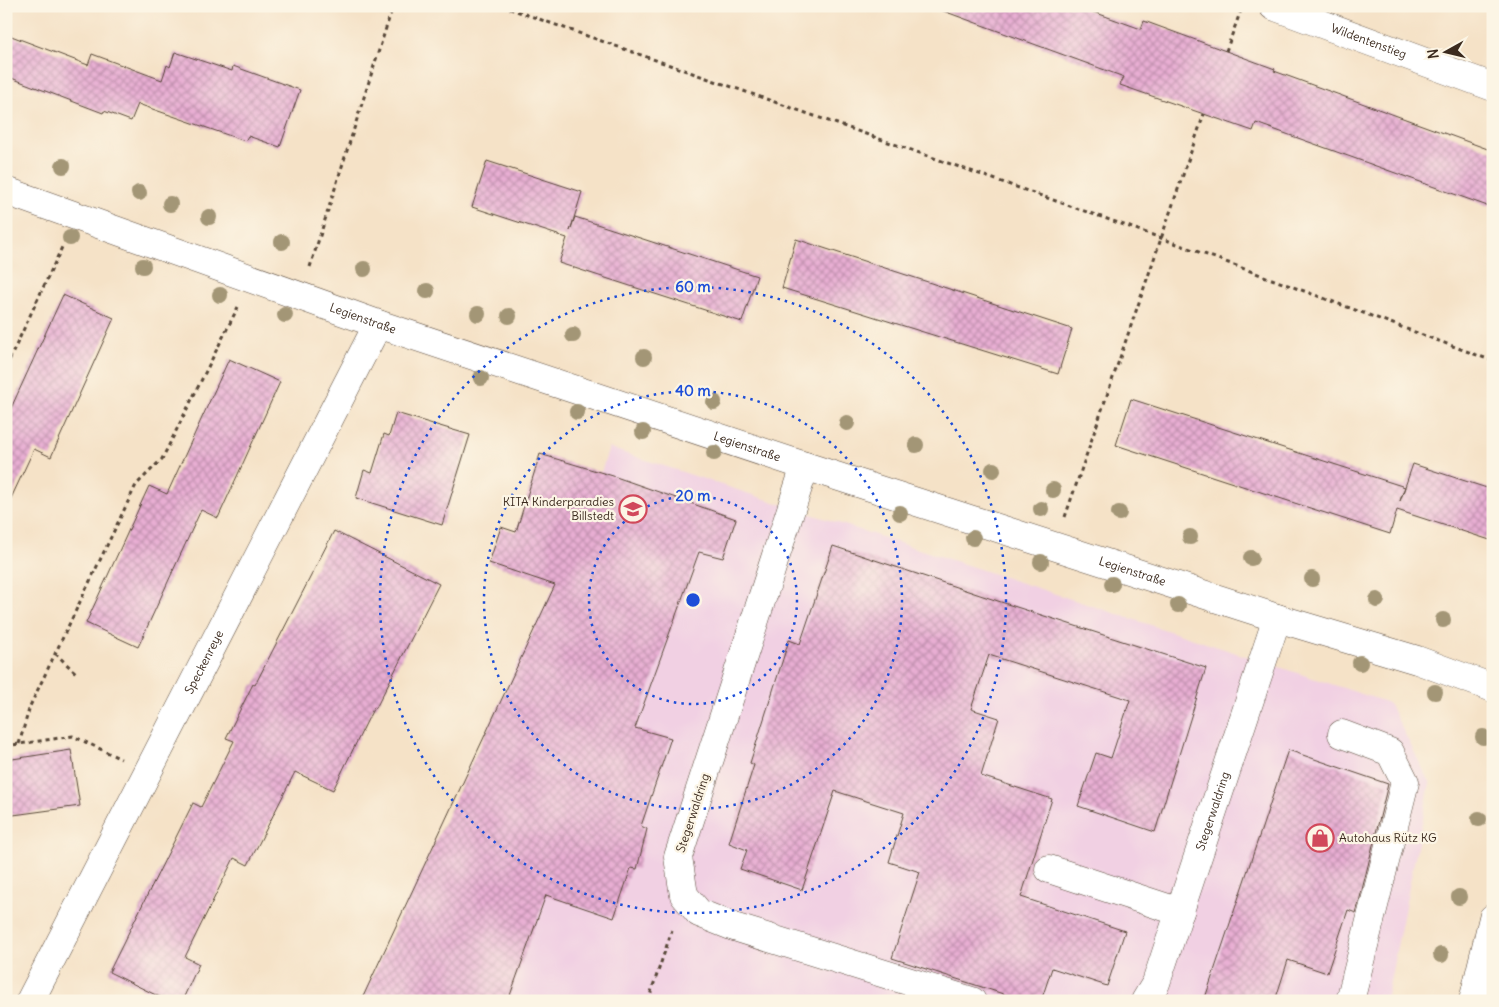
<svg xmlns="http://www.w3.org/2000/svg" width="1499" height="1007" font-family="Delius,sans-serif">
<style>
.built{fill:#f1d0e3}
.building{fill:url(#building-cross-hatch)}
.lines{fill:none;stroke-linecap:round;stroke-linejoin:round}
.minor-casing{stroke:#574637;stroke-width:29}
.path{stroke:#574637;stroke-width:3;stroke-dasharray:4 4;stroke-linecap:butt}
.minor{stroke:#fff;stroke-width:28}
.tree{fill:#a39676}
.ring{fill:none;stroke:#1d4ed8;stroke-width:2.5;stroke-dasharray:2.5 5}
.labels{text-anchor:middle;stroke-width:4.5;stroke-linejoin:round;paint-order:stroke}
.street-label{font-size:12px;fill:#3b2a1e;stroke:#fcf5e5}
.poi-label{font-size:12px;fill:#3b2a1e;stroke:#fcf5e5;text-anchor:end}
.centre{fill:#1d4ed8;stroke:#fcf5e5;stroke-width:2.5}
.ring-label{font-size:15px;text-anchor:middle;font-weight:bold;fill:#1d4ed8;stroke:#fcf5e5;stroke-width:4.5;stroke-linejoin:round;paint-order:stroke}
</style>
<defs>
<pattern id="building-cross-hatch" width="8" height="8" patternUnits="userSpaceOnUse" patternTransform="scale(1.25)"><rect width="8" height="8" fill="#e8aed3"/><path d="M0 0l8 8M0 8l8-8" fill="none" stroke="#bd8eab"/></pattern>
</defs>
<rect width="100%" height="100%" fill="#fcf5e5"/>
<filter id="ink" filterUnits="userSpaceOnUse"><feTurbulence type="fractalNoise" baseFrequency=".02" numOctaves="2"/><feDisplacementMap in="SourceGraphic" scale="10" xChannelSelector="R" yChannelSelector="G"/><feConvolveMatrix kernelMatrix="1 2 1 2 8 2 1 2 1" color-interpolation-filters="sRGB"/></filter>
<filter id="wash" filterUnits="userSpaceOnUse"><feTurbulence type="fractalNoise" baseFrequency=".0096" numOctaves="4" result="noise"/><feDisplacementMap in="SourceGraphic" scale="20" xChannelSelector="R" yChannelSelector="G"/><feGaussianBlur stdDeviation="1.12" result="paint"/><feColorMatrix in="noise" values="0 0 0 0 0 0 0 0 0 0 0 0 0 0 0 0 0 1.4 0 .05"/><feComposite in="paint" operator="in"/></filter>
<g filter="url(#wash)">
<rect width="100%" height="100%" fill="#f5e2c7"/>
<path class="built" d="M609 448 1389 703 1430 783 1386 1001H361L467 777 517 664 555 585 575 551Z"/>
<g id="blocks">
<path class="building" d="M939 6H1077L1141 29 1144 21 1275 69 1274 71 1493 151V208L1256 123 1253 131 1120 85 1124 77 938 9Z
M6 34 88 65 92 54 162 80 167 65 170 67 175 52 232 71 233 66 300 90 280 147 248 136 245 141 138 104 131 121 104 111 103 113 6 76Z
M487 161 582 192 570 231 575 217 757 276 742 322 559 263 567 238 472 207Z
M796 239 1072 329 1058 374 782 288Z
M63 295 114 318 51 457 34 449 6 509V419Z
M229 359 280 382 218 518 201 510 138 647 86 623 149 486 167 494Z
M1131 399 1405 487 1400 501 1413 464 1493 490V541L1397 510 1390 534 1116 445Z
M396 413 470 435 442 525 356 498 364 470 372 473 384 434 389 436Z
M540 454 613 476 736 519 723 558 699 552 635 728 671 738 641 826 647 829 637 869 631 868 614 918 546 895 508 1001H361L555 585 489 563 501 527 516 532Z
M334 531 439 584 376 708 374 707 333 790 295 772 248 865 234 858 185 957 199 964 182 1001H168L109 972 193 803 201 807 234 741 226 738 253 684 255 685Z
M833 546 1004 603 1206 668 1155 832 1078 806 1096 753 1111 758 1130 700 989 655 971 709 999 718 981 776 1052 799 1021 897 1125 931 1107 986 1052 968 1041 1001H1025L892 958 920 872 889 862 904 813 835 791 802 890 740 869 747 850 729 843 754 765 750 763 789 640 800 644Z
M71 750 80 806 6 816V760Z
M1288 750 1388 784 1358 906 1356 913 1348 910 1327 973 1288 960 1275 1001H1204Z"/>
</g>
</g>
<g filter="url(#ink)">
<use href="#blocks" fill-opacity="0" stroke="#574637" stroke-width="1"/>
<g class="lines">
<g class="minor-casing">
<g id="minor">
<path id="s1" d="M1273 6 1493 87"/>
<path id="s2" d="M6 191 378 324 805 466 1277 618 1417 660 1493 688"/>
<path d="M805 466 678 857 684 895 699 913 734 927 972 1001"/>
<path d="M1342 734 1390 752 1405 782 1350 1001"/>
<path d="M1049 869 1180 912"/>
<path id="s3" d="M30 1001 378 324"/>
<path id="s4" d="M1145 1001 1156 983 1277 618"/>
<path d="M1473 1001 1493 918"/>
</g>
</g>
<path class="path" d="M502 6 1161 238 1493 361
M1226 51 1241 10
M310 267 393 6
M6 367 63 245
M1065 517 1204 114
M55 653 78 675
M19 744 30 706 136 485 162 459 238 307
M6 746 73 736 121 759
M648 1001 672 930"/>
<use href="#minor" class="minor"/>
</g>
<g class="tree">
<circle cx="63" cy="166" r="8"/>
<circle cx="139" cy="193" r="8"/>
<circle cx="170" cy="204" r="8"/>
<circle cx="209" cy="217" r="8"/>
<circle cx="70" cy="238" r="8"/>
<circle cx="282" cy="242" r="8"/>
<circle cx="143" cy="266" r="8"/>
<circle cx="364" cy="269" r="8"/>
<circle cx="427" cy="291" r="8"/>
<circle cx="220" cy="295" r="8"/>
<circle cx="478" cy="314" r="8"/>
<circle cx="285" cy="315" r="8"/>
<circle cx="509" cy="316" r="8"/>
<circle cx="573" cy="335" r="8"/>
<circle cx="644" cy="357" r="8"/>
<circle cx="481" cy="378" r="8"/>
<circle cx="714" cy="402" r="8"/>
<circle cx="577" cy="412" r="8"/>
<circle cx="847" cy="423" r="8"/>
<circle cx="643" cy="432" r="8"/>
<circle cx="916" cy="445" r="8"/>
<circle cx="714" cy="453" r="8"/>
<circle cx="993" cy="470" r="8"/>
<circle cx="1053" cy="490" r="8"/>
<circle cx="1041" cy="509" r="8"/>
<circle cx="900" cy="513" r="8"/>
<circle cx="1119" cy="513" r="8"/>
<circle cx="1190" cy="537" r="8"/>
<circle cx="973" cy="538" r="8"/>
<circle cx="1251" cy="558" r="8"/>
<circle cx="1041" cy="562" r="8"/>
<circle cx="1312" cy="579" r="8"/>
<circle cx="1112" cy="584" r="8"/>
<circle cx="1377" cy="600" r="8"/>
<circle cx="1178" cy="605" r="8"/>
<circle cx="1443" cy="620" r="8"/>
<circle cx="1360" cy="663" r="8"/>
<circle cx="1435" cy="692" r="8"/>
<circle cx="1483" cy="737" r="8"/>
<circle cx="1479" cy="819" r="8"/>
<circle cx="1459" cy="897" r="8"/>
<circle cx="1441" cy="955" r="8"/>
</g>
</g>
<g class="ring">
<circle cx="693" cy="600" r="104"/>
<circle cx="693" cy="600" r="209"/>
<circle cx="693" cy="600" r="313"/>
</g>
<defs>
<g id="school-ring" transform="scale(1.4375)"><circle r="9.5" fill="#fcf5e5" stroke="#d1495b" stroke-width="1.5"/><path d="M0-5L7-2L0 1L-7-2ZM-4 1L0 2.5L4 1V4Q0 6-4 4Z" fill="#d1495b"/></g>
<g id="shop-ring" transform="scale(1.4375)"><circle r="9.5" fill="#fcf5e5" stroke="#d1495b" stroke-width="1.5"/><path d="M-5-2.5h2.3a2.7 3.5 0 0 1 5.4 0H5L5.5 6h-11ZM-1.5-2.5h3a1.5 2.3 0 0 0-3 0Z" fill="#d1495b"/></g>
</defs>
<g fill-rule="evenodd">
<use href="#school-ring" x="633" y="509"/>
<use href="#shop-ring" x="1320" y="838"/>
</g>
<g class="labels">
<g class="street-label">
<text dy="4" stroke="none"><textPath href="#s1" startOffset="102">Wildentenstieg</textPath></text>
<text dy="4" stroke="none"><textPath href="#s2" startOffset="379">Legienstraße</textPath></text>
<text dy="4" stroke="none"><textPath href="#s2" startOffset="784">Legienstraße</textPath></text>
<text dy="4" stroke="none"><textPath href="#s2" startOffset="1189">Legienstraße</textPath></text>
<text dy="4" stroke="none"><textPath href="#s3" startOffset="381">Speckenreye</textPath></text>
<text dy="4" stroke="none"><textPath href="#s4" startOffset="202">Stegerwaldring</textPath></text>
<text transform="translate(693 813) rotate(-72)" y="4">Stegerwaldring</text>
</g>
<g class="poi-label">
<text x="614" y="506">KITA Kinderparadies<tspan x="614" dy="14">Billstedt</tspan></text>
<text x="1339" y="842" text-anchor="start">Autohaus Rütz KG</text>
</g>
</g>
<circle cx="693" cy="600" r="8" class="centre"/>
<g class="ring-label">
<text x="693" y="292">60 m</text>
<text x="693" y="396">40 m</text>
<text x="693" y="501">20 m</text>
</g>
<rect width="1499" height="1007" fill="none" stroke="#fcf5e5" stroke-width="25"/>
<g transform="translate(1446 52) rotate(262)" stroke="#fcf5e5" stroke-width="4" paint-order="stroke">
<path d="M0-4L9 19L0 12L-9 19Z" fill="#3b2a1e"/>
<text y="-8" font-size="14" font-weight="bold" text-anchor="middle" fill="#3b2a1e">N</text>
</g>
</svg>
